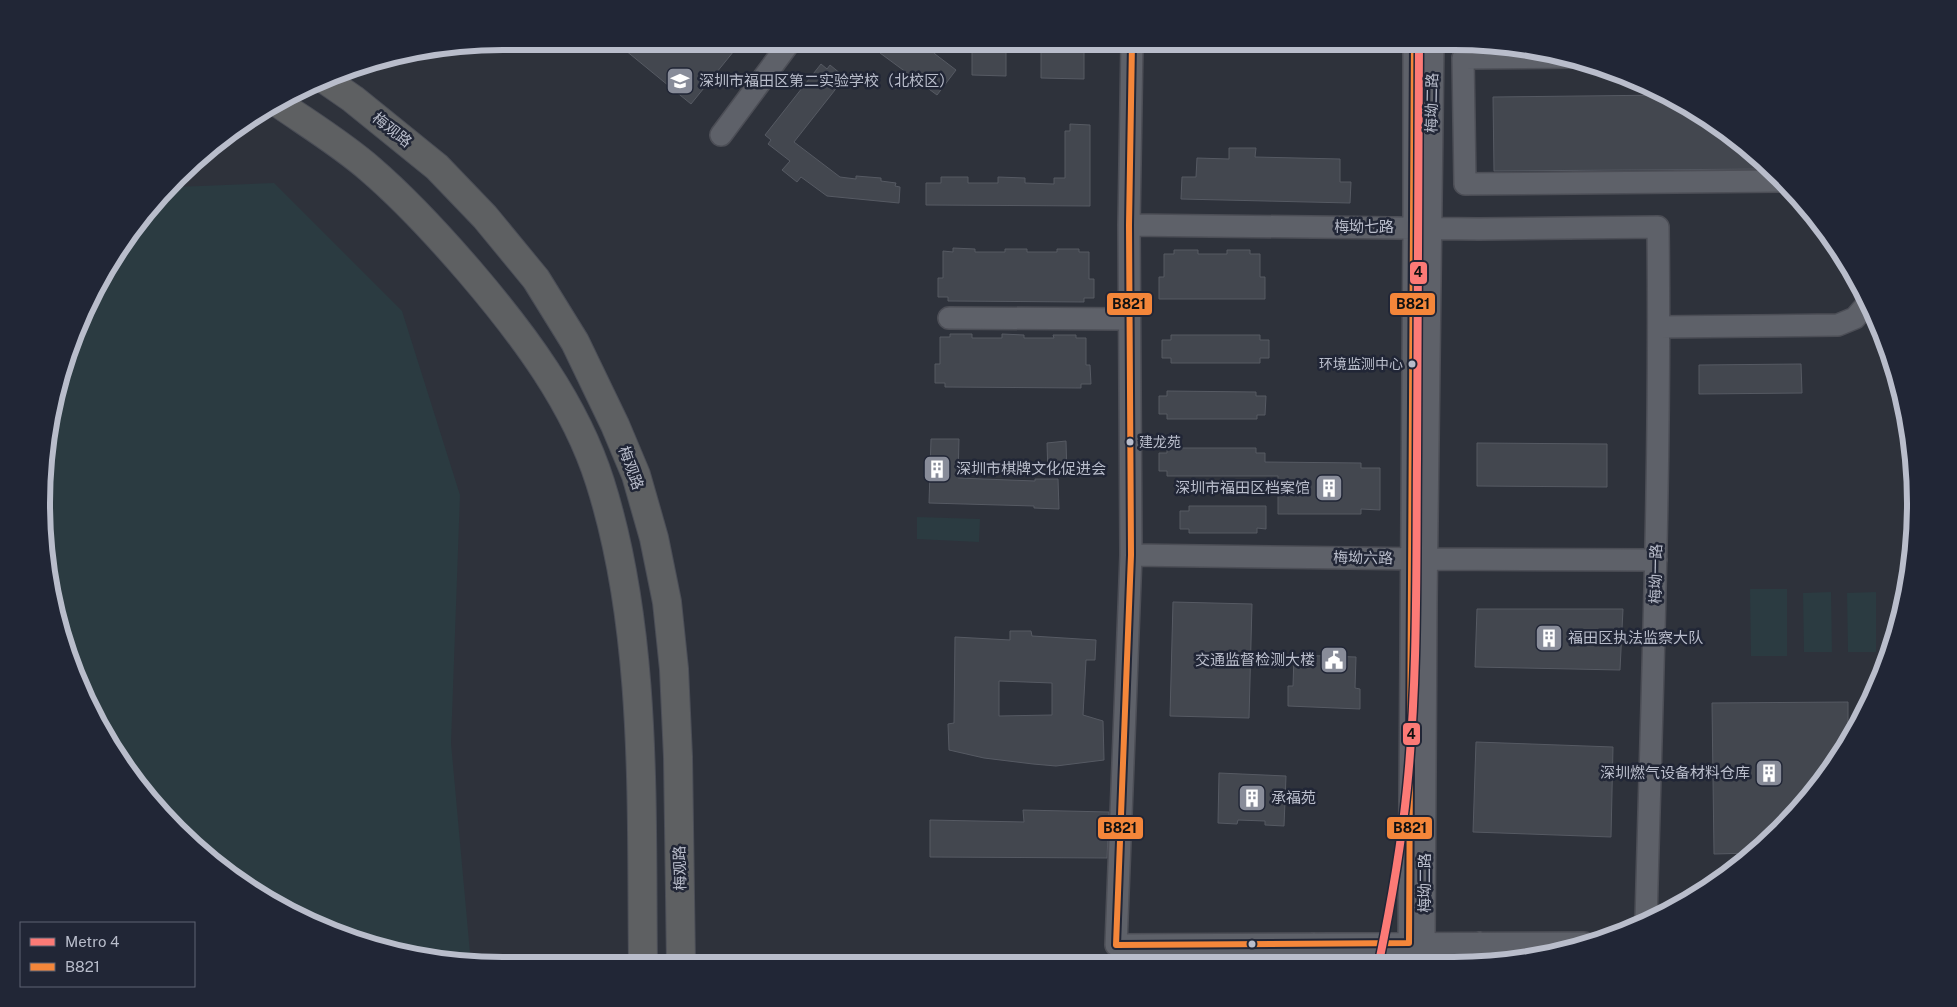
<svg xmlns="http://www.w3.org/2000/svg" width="1957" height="1007" font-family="'Public Sans','Noto Sans SC',sans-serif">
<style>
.green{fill:#2b3b41}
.building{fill:#43474f;stroke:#565a63;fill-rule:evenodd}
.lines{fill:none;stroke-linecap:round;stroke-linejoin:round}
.minor-casing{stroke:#4c4e56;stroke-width:24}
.highway-casing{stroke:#4b4e57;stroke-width:30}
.minor{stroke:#5e6169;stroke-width:21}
.highway{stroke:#5e6062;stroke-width:28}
.bus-1-casing{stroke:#212636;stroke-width:10}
.bus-1{stroke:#f4863a;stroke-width:6}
.metro-1-casing{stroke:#212636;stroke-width:11}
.metro-1{stroke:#fc7a76;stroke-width:8}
.bus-dot{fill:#b9bdcb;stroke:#212636;stroke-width:2}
.labels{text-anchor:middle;stroke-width:5;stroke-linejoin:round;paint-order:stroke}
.bus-label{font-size:14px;fill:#b9bdcb;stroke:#212636;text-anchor:end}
.poi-label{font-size:15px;fill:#b9bdcb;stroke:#212636;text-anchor:start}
.street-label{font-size:15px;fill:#b9bdcb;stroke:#212636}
.rim{fill:none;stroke:#b9bdcb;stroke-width:6}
.line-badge{stroke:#212636;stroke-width:2}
.pale-badge-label{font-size:14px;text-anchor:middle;font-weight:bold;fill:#111}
</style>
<rect width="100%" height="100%" fill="#2e323b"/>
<path class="green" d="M274 183 402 311 460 495 451 743 471 964 384 950 299 918 177 831 89 708 45 564 50 413 77 326 119 247 175 187Z
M917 517 980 519 979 542 917 539Z
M1750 589H1787V656H1751Z
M1831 592 1832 652H1804L1803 593Z
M1876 592V652H1848L1847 593Z"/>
<path class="building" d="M614 41H742L691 104Z
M888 42H927L935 54 956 70 937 95 880 53Z
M972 42H1006V76L972 75Z
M1041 42H1084V79L1041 78Z
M821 64 827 69 830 65 841 74 838 78 842 81 794 142 840 177 856 179V176L881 178V181L896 183 895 186 900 187 899 203 827 196 801 177 797 182 782 170 790 161 768 144 771 140 765 135Z
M1668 95 1735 137 1769 169 1494 171 1493 97Z
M1070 124 1090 125V206L926 205V183H941V177H968V183H998V177L1025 178V183L1054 184V178H1065V131H1070Z
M1229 148H1256L1255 157 1340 159V182H1351L1350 203 1181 199 1182 177H1196L1197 158 1229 159Z
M953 248 975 249V252H1005V249H1027V252H1057V249H1079V252H1089V279H1094V298H1084V302L948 301V297H938V278H943V251L953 252Z
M1174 250H1198V254H1227V250H1250V254H1260V277H1265V299H1159V277H1164V254H1174Z
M950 334H972V338H1002V334L1024 335V338H1054L1053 335H1076V338H1086V365H1090L1091 384H1081V388L945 387V383H935V364H940V337H950Z
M1171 335H1260V340H1269V358H1260V363H1171V358H1162V340H1171Z
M1801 364 1802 393 1699 394V365Z
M1167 391 1256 392V396H1266L1265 415H1257V419H1167V414H1159V396H1167Z
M931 439H959L958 478 1035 481V479H1058L1059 509 1034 508V506L929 503Z
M1066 441 1067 475H1048L1047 443Z
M1477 443 1607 444V487L1477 486Z
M1167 448H1256V453H1265V462L1361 463V468H1380V510L1361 509V514H1278V476H1167V471H1159V453H1167Z
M1189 506H1266V529L1257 528V533H1189V529H1180V511H1189Z
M1173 602 1252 604 1249 718 1170 716Z
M1477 609H1623L1620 670 1475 667Z
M1010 631H1031L1032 636 1096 640 1095 660H1086L1083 715 1103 721 1104 760 1056 766 1033 764 984 758 949 750 948 724 954 723 955 637 1010 640ZM999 681 1052 683V715L999 716Z
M1294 655 1356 657 1355 688 1360 689V709L1288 706V686H1293Z
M1848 702V738L1801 808 1753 853 1714 854 1712 703Z
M1476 742 1613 747 1611 837 1473 832Z
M1219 773 1286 776 1284 826 1265 825V821L1238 820 1237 824 1218 823Z
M1023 810 1109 812 1107 858 930 857V820L1024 822Z"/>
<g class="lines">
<g class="minor-casing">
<path id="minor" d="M1132 42 1129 225 1131 555 1116 945 1584 943
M1573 57 1463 58 1465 184 1783 181
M721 135 790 42
M1129 225 1479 229 1658 227C1661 459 1652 690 1646 922
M949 318 1129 319
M1659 327 1838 325 1855 318 1868 303
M1131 555 1427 559 1656 560
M1409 943 1414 227V42
M1424 943 1426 601 1433 42
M1480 943 1481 962
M1314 944 1315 962"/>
</g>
<g class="highway-casing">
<path id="highway" d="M327 81 353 99 437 167 485 217 536 279 575 342 615 425 636 475 654 538 667 602 674 669 678 757 681 964
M281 105C310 125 344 146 370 169 406 200 439 236 470 272 523 334 575 403 600 482 648 633 641 807 643 964"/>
</g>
<use href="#minor" class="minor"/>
<use href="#highway" class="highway"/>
<g class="bus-1-casing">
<path id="bus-1" d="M1132 42 1129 225 1131 555 1116 945 1409 943 1414 42"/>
</g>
<use href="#bus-1" class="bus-1"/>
<g class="metro-1-casing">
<path id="metro-1" d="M1379 962C1391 904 1401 847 1407 788 1418 679 1416 569 1417 459 1418 320 1419 181 1419 42"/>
</g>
<use href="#metro-1" class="metro-1"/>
</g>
<defs>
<g id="school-square" transform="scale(1.4375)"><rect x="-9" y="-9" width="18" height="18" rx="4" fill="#888c99" stroke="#212636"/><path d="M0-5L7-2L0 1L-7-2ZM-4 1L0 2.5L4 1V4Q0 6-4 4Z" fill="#fff"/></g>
<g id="building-square" transform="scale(1.4375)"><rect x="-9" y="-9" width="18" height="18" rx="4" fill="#888c99" stroke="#212636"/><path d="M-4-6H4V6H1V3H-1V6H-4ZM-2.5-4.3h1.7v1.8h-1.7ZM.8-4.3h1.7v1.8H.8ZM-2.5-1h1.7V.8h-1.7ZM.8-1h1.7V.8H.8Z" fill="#fff"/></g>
<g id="civic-square" transform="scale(1.4375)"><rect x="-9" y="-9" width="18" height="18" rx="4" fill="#888c99" stroke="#212636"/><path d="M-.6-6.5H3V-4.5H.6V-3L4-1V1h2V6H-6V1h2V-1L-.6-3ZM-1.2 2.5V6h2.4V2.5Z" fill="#fff"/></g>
</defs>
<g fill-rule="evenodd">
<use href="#school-square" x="680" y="81"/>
<use href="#building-square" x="937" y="469"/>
<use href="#building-square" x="1329" y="488"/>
<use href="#building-square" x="1549" y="638"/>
<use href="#civic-square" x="1334" y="660"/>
<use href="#building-square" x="1769" y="773"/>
<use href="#building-square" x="1252" y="798"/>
</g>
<g class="bus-dot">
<circle cx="1412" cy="364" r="4.5"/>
<circle cx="1130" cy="442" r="4.5"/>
<circle cx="1252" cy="944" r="4.5"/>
</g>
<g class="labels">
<g class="bus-label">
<text x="1403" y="369">环境监测中心</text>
<text x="1139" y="447" text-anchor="start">建龙苑</text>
</g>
<g class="poi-label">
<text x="699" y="86">深圳市福田区第二实验学校（北校区）</text>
<text x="956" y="474">深圳市棋牌文化促进会</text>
<text x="1310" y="493" text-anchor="end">深圳市福田区档案馆</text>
<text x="1568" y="643">福田区执法监察大队</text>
<text x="1315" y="665" text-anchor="end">交通监督检测大楼</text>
<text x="1750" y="778" text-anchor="end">深圳燃气设备材料仓库</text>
<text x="1271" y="803">承福苑</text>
</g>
<g class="street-label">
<text transform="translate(1432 103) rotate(-89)" y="5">梅坳二路</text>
<text transform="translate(392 130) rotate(39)" y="5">梅观路</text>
<text x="1364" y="232">梅坳七路</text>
<text transform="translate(631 468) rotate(70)" y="5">梅观路</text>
<text transform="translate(1363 558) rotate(1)" y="5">梅坳六路</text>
<text transform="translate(1656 574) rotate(-89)" y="5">梅坳一路</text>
<text transform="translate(680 868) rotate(-91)" y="5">梅观路</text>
<text transform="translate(1425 883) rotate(-90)" y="5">梅坳二路</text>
</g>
</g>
<path d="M0 0H1957V1007H0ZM503 50H1454A453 453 0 0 1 1907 503V504A453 453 0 0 1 1454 957H503A453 453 0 0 1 50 504V503A453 453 0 0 1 503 50Z" fill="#212636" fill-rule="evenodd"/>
<path class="rim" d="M503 50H1454A453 453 0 0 1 1907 503V504A453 453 0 0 1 1454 957H503A453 453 0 0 1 50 504V503A453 453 0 0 1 503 50Z"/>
<g class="line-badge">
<rect x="1409" y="261" width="19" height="24" rx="5" fill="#fc7a76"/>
<rect x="1106" y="292" width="47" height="24" rx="5" fill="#f4863a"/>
<rect x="1389" y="292" width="47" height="24" rx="5" fill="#f4863a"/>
<rect x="1402" y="722" width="19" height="24" rx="5" fill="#fc7a76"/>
<rect x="1097" y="816" width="47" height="24" rx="5" fill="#f4863a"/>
<rect x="1386" y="816" width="47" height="24" rx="5" fill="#f4863a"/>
</g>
<g class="pale-badge-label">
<text x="1418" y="277">4</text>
<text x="1129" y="309">B821</text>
<text x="1413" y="309">B821</text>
<text x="1411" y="739">4</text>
<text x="1120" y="833">B821</text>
<text x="1410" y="833">B821</text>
</g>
<rect x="20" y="922" width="175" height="65" fill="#212636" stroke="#5e6272"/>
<rect x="30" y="938" width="25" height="8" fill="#fc7a76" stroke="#5e6272"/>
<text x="65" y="947" font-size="15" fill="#b9bdcb">Metro 4</text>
<rect x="30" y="963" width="25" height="8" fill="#f4863a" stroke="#5e6272"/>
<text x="65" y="972" font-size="15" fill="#b9bdcb">B821</text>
</svg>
